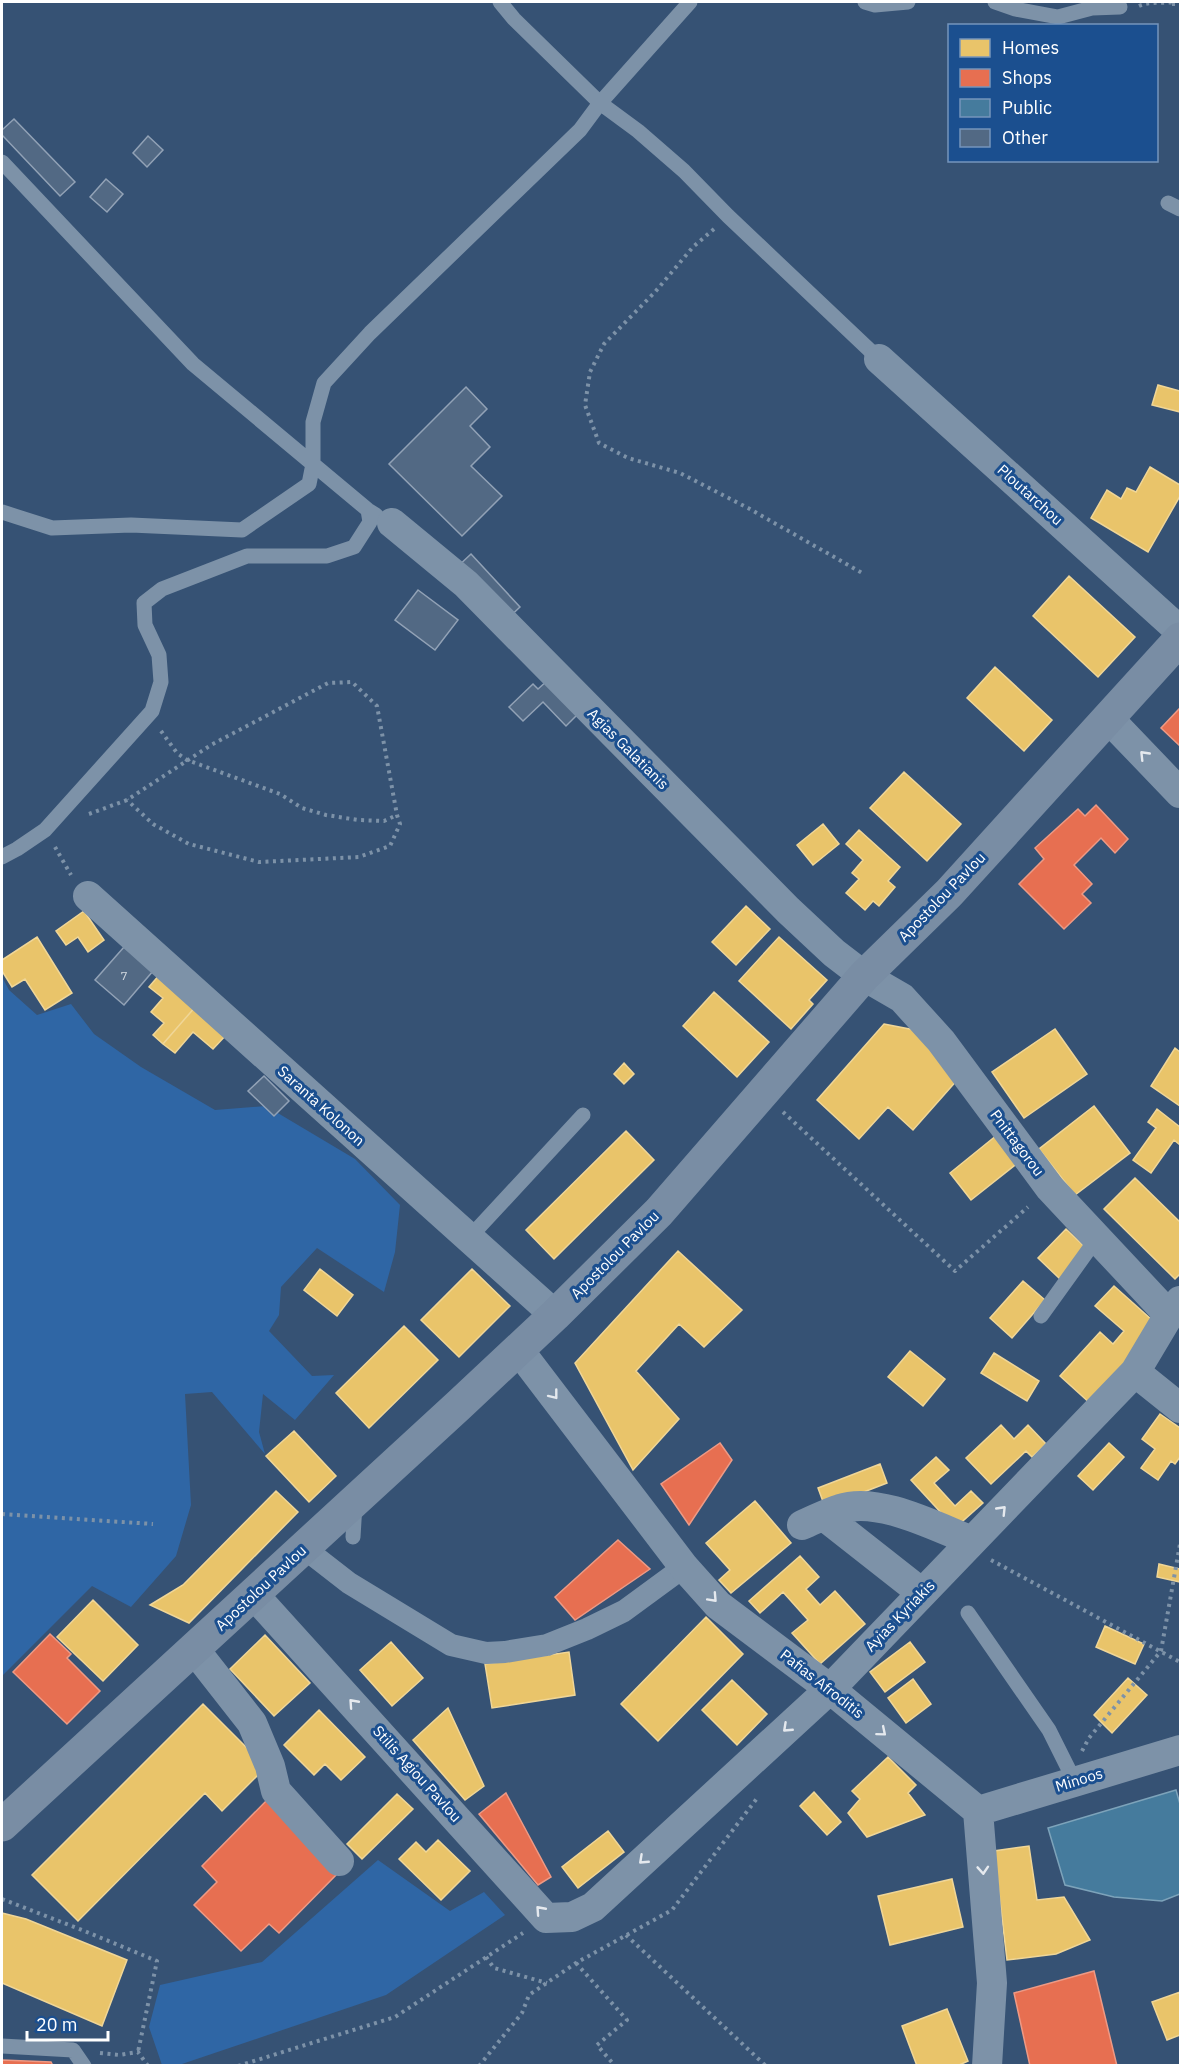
<svg xmlns="http://www.w3.org/2000/svg" width="1182" height="2067" font-family="'IBM Plex Sans',sans-serif">
<style>
.green{fill:#2f66a5}
.homes{fill:#e9c46a;stroke:#f0d697;stroke-width:1.5}
.shops{fill:#e76f51;stroke:#ee9a85;stroke-width:1.5}
.public{fill:#457b9d;stroke:#7da3ba;stroke-width:1.5}
.building{fill:#526984;stroke:#92a2b6;stroke-width:1.5}
.lines{fill:none;stroke-linecap:round;stroke-linejoin:round}
.path{stroke:#7d92a8;stroke-width:4;stroke-dasharray:3 4.5;stroke-linecap:butt}
.service{stroke:#7d92a8;stroke-width:15}
.pedestrian{stroke:#7d92a8;stroke-width:22}
.minor{stroke:#7d92a8;stroke-width:30}
.secondary{stroke:#798da4;stroke-width:33}
.oneway{stroke:#e5e9ee}
.labels{text-anchor:middle;stroke-width:6;stroke-linejoin:round;paint-order:stroke}
.number-label{font-size:12px;fill:#d4dae0}
.street-label{font-size:15px;fill:#fff;stroke:#1b4f8f}
</style>
<rect width="100%" height="100%" fill="#365274"/>
<path class="green" d="M2 977 9 990 37 1015 71 1004 94 1034 141 1067 215 1110 266 1106 355 1159 400 1205 395 1252 384 1292 317 1248 281 1287 279 1315 269 1331 312 1376 334 1375 295 1420 263 1394 259 1432 265 1454 212 1392 185 1394 191 1505 176 1556 131 1607 92 1586 2 1676Z
M378 1860 450 1911 484 1892 505 1915 386 1995 179 2065H162L149 2027 160 1985 262 1962Z"/>
<path class="homes" d="M1158 385 1180 391V412L1152 405Z
M1150 467 1180 485V496L1148 552 1091 518 1107 490 1121 499 1127 488 1136 492Z
M1069 576 1135 637 1098 677 1033 616Z
M995 667 1052 720 1024 751 967 698Z
M904 772 961 824 927 861 870 808Z
M823 824 839 844 813 865 797 845Z
M859 830 900 867 888 881 895 887 879 906 873 901 865 910 846 893 859 879 852 873 863 860 846 844Z
M746 906 770 929 736 965 712 942Z
M84 911 104 940 88 952 78 937 66 945 56 931Z
M37 937 72 993 45 1010 25 979 12 987 2 971V960Z
M779 937 827 980 809 1000 813 1004 791 1029 739 981Z
M160 974 196 1006 163 1044 153 1035 164 1023 151 1012 163 998 149 987Z
M714 992 769 1042 737 1077 683 1026Z
M196 1006 227 1034 213 1049 193 1032 175 1053 163 1044Z
M884 1024 925 1032 959 1078 913 1130 888 1107 859 1139 817 1100Z
M1055 1029 1087 1074 1024 1118 992 1072Z
M1175 1048 1180 1052V1106L1151 1086Z
M624 1063 634 1074 624 1084 614 1074Z
M1094 1106 1130 1153 1075 1195 1039 1149Z
M1157 1109 1180 1127V1145L1174 1140 1151 1173 1133 1160 1156 1128 1148 1122Z
M626 1131 654 1160 554 1259 526 1230Z
M997 1135 1019 1162 971 1200 950 1173Z
M1135 1178 1180 1222V1274L1175 1279 1104 1209Z
M1066 1229 1088 1250 1060 1279 1038 1258Z
M678 1251 742 1310 704 1347 679 1324 636 1371 679 1419 633 1470 575 1363Z
M320 1269 353 1295 337 1316 304 1290Z
M472 1269 510 1306 459 1357 421 1320Z
M1023 1281 1045 1300 1012 1338 990 1318Z
M1114 1286 1161 1328 1092 1405 1060 1376 1100 1332 1113 1344 1124 1331 1095 1306Z
M404 1326 438 1360 369 1428 336 1393Z
M910 1351 945 1379 923 1406 888 1377Z
M994 1353 1039 1381 1027 1401 981 1373Z
M1160 1414 1180 1428V1457L1175 1464 1171 1461 1158 1480 1141 1468 1155 1449 1142 1439Z
M1001 1425 1014 1439 1028 1425 1046 1444 1032 1457 1026 1451 991 1484 966 1458Z
M294 1431 336 1476 309 1502 266 1456Z
M1109 1443 1124 1457 1093 1490 1078 1476Z
M936 1457 949 1470 934 1483 955 1506 971 1491 983 1503 955 1528 911 1480Z
M880 1464 887 1483 825 1507 818 1488Z
M276 1491 298 1512 189 1623 150 1605 183 1585Z
M755 1501 791 1543 731 1593 719 1580 730 1570 706 1543Z
M800 1556 819 1577 806 1589 820 1605 835 1591 865 1624 820 1664 792 1633 808 1620 783 1592 760 1613 749 1601Z
M1159 1564 1180 1569V1582L1157 1577Z
M93 1600 138 1645 103 1681 57 1637Z
M706 1617 743 1654 658 1741 621 1704Z
M1105 1626 1144 1644 1135 1664 1096 1647Z
M265 1635 310 1683 274 1716 230 1669Z
M391 1642 423 1678 392 1706 360 1670Z
M910 1642 925 1662 885 1692 870 1672Z
M569 1652 575 1695 492 1708 485 1664Z
M1128 1678 1147 1695 1112 1733 1094 1715Z
M913 1679 931 1704 906 1723 888 1698Z
M732 1680 767 1714 737 1745 702 1710Z
M203 1704 266 1767 222 1811 205 1793 78 1921 32 1875Z
M448 1708 484 1786 465 1800 413 1740Z
M319 1710 365 1757 341 1780 325 1764 314 1775 284 1745Z
M888 1757 916 1785 908 1793 925 1815 867 1837 848 1813 860 1799 852 1791Z
M814 1792 841 1822 827 1835 800 1806Z
M397 1794 413 1809 362 1859 347 1844Z
M608 1831 624 1852 578 1888 562 1867Z
M438 1840 470 1871 441 1900 399 1859 416 1842 426 1852Z
M1029 1846 1037 1900 1064 1897 1090 1940 1056 1954 1007 1960 994 1851Z
M952 1879 963 1927 890 1945 878 1896Z
M2 1913 26 1919 127 1960 102 2026 2 1983Z
M1180 1992V2035L1167 2040 1152 2002Z
M947 2009 968 2061 957 2066H917L902 2026Z"/>
<path class="shops" d="M1180 708V746L1161 728Z
M1096 805 1128 839 1115 853 1101 838 1074 865 1092 884 1082 894 1091 903 1064 929 1019 884 1044 859 1035 848 1078 809 1085 816Z
M720 1443 732 1460 689 1525 661 1484Z
M618 1540 650 1569 575 1620 555 1597Z
M50 1634 71 1654 67 1658 100 1691 67 1724 13 1672Z
M506 1793 551 1877 538 1885 479 1814Z
M268 1799 341 1870 279 1933 269 1924 241 1951 194 1905 217 1882 202 1866Z
M1094 1971 1117 2066H1030L1014 1993Z
M2 2060 51 2062 53 2066H2Z"/>
<path class="public" d="M1176 1790 1180 1804V1894L1162 1901 1114 1897 1065 1885 1048 1828Z"/>
<path class="building" d="M14 119 75 182 60 196 2 135V130Z
M148 136 163 150 147 167 133 153Z
M106 179 123 194 107 212 90 197Z
M466 387 487 409 470 426 490 447 471 466 502 496 462 536 389 464Z
M471 554 520 607 505 621 455 569Z
M418 590 458 620 435 650 395 620Z
M548 680 579 713 566 726 543 702 523 721 509 707 533 684 538 689Z
M124 947 153 971 124 1005 95 980Z
M264 1076 289 1101 274 1116 248 1091Z"/>
<g class="lines">
<path class="path" d="M1172 4H1180
M1139 6C1150 1 1161 4 1173 2
M714 229 693 247 655 292 604 344 590 372 585 405 599 443 628 458 680 473 748 508 864 574
M161 731 177 753 187 760 280 794 302 808 326 815 358 820 384 821 397 815
M89 814 127 800 211 745 328 683 352 682 377 706 397 815 400 824 390 846 359 857 259 862 189 844 153 824 127 800
M55 847 71 875
M783 1112 955 1271 1028 1207
M2 1514 153 1524
M991 1560 1180 1662
M1082 1751 1089 1738 1161 1651 1180 1544
M2 1899 82 1930 157 1961 138 2052
M626 1935 766 2066
M486 1957 494 1968 547 1983
M576 1963 627 2020 597 2045 615 2066
M100 2053 119 2055 138 2052 148 2066
M238 2066 395 2017 523 1933
M479 2066 522 2013 529 1995 576 1963 672 1910 758 1797"/>
<path class="service" d="M500 2 514 19 600 103 638 131 684 171 728 216 879 359
M865 2 875 5 908 2
M995 2 1015 9 1058 17 1092 8 1120 7
M2 162 193 364 368 510 376 515
M1168 203 1180 209
M2 512 52 528 131 525 242 530 309 484 313 464V422L324 383 370 333 580 130 600 103 690 2
M2 857 17 849 45 830 152 711 161 682 159 655 145 625 144 603 162 589 247 556H327L354 547 370 522 368 510
M469 1238 583 1115
M1041 1316 1097 1238
M353 1537 355 1504
M968 1613 1049 1730 1075 1782
M2 2046 73 2050 84 2066"/>
<path class="pedestrian" d="M304 1548 349 1583 451 1645 486 1653 505 1652 547 1645 587 1629 624 1611 684 1567"/>
<path class="minor" d="M879 359 1180 631
M392 523 466 584 788 910 834 953 864 976 902 998 941 1041 1050 1188 1169 1315
M1108 718 1180 793
M88 896 555 1315
M518 1349 684 1567 718 1605 830 1689 978 1811 992 1983 987 2066
M1135 1372 1180 1408
M824 1516 922 1593
M802 1525C814 1520 827 1513 840 1509 878 1496 936 1527 972 1541
M254 1595 546 1918 572 1917 593 1907 830 1689 1135 1372 1169 1315 1180 1301
M194 1649 252 1723 270 1766 276 1791 339 1861
M978 1811 1180 1750"/>
<path class="secondary" d="M2 1825 459 1405 555 1315 659 1212 864 976 949 893 1180 639"/>
</g>
<defs><path id="oneway-chevron" d="M-2-3.5L2.5 0L-2 3.5" fill="none" stroke-width="1.6" stroke-linecap="round" stroke-linejoin="round" transform="scale(1.5)"/></defs>
<g class="oneway">
<use href="#oneway-chevron" transform="translate(1144 755) rotate(-134)"/>
<use href="#oneway-chevron" transform="translate(554 1395) rotate(52)"/>
<use href="#oneway-chevron" transform="translate(1002 1510) rotate(-46)"/>
<use href="#oneway-chevron" transform="translate(713 1598) rotate(47)"/>
<use href="#oneway-chevron" transform="translate(353 1703) rotate(-132)"/>
<use href="#oneway-chevron" transform="translate(787 1728) rotate(137)"/>
<use href="#oneway-chevron" transform="translate(882 1732) rotate(40)"/>
<use href="#oneway-chevron" transform="translate(643 1860) rotate(137)"/>
<use href="#oneway-chevron" transform="translate(983 1870) rotate(86)"/>
<use href="#oneway-chevron" transform="translate(540 1910) rotate(-132)"/>
</g>
<g class="labels">
<g class="number-label">
<text x="124" y="980">7</text>
</g>
<g class="street-label">
<text transform="translate(1030 495) rotate(42)" y="5">Ploutarchou</text>
<text transform="translate(628 749) rotate(45)" y="5">Agias Galatianis</text>
<text transform="translate(942 897) rotate(-46)" y="5">Apostolou Pavlou</text>
<text transform="translate(321 1106) rotate(42)" y="5">Saranta Kolonon</text>
<text transform="translate(1017 1143) rotate(53)" y="5">Pnittagorou</text>
<text transform="translate(615 1255) rotate(-45)" y="5">Apostolou Pavlou</text>
<text transform="translate(261 1588) rotate(-43)" y="5">Apostolou Pavlou</text>
<text transform="translate(900 1616) rotate(-46)" y="5">Ayias Kyriakis</text>
<text transform="translate(822 1684) rotate(38)" y="5">Pafias Afroditis</text>
<text transform="translate(417 1774) rotate(48)" y="5">Stilis Agiou Pavlou</text>
<text transform="translate(1079 1780) rotate(-17)" y="5">Minoos</text>
</g>
</g>
<rect width="1182" height="2067" fill="none" stroke="#ffffff" stroke-width="6"/>
<rect x="948" y="24" width="210" height="138" fill="#1b4f8f" stroke="#7695bc" stroke-width="1.5"/>
<rect x="960" y="39" width="30" height="18" fill="#e9c46a" stroke="#7695bc" stroke-width="1.5"/>
<text x="1002" y="54" font-size="18" fill="#ffffff">Homes</text>
<rect x="960" y="69" width="30" height="18" fill="#e76f51" stroke="#7695bc" stroke-width="1.5"/>
<text x="1002" y="84" font-size="18" fill="#ffffff">Shops</text>
<rect x="960" y="99" width="30" height="18" fill="#457b9d" stroke="#7695bc" stroke-width="1.5"/>
<text x="1002" y="114" font-size="18" fill="#ffffff">Public</text>
<rect x="960" y="129" width="30" height="18" fill="#526984" stroke="#7695bc" stroke-width="1.5"/>
<text x="1002" y="144" font-size="18" fill="#ffffff">Other</text>
<path d="M27 2031v9h81v-9" fill="none" stroke="#ffffff" stroke-width="3"/>
<text x="36" y="2031" font-size="18" fill="#ffffff" stroke="#1b4f8f" stroke-width="4.5" paint-order="stroke">20 m</text>
</svg>
